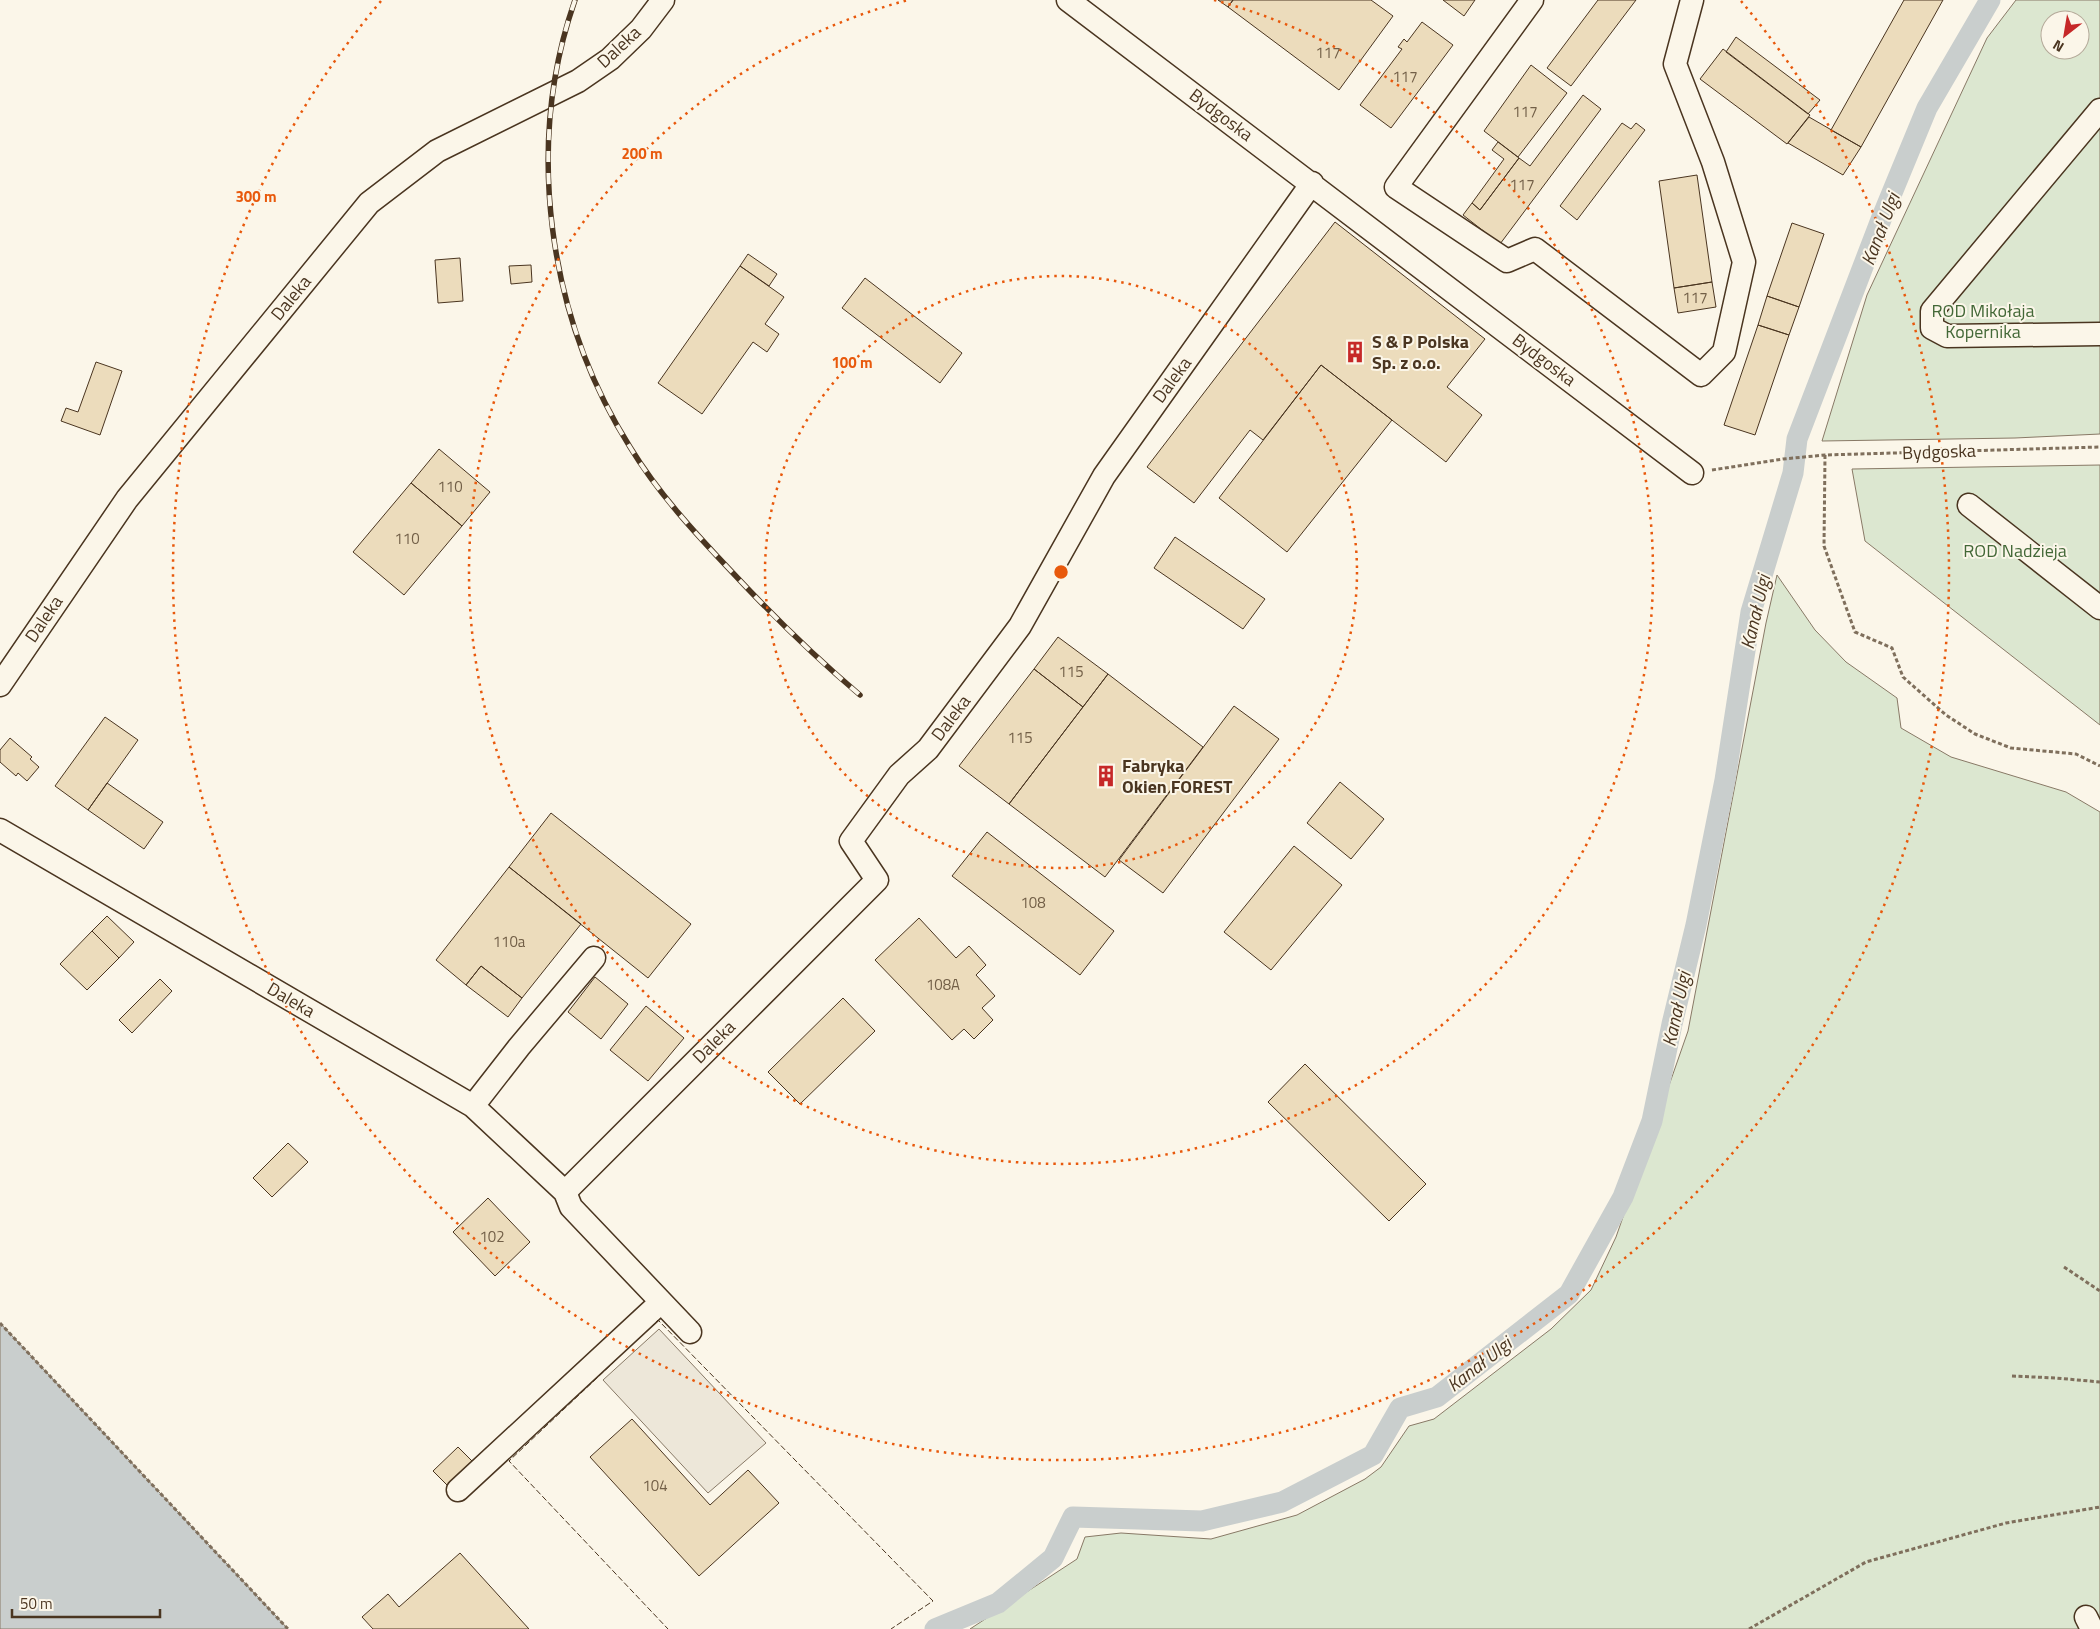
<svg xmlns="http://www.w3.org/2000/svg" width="2100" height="1629" font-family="'Titillium Web',sans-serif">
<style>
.green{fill:#dce7d0;stroke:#887966;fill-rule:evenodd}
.parking{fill:#ede7d9;stroke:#887966}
.water{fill:#c9cecd;stroke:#887966}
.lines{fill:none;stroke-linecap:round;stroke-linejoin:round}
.canal{stroke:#c9cecd;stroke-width:21}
.building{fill:#ecdcbc;stroke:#4a3520}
.minor-casing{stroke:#4a3520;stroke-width:25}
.path{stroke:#7f6f5c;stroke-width:3;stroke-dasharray:4 2.5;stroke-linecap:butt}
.minor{stroke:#fbf6e9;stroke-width:22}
.rail-casing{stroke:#4a3520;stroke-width:5.5}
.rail{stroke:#fbf6e9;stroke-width:4;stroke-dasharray:11;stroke-linecap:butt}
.fence{stroke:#4a3520;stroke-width:1;stroke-dasharray:6 2.5;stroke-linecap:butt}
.ring{fill:none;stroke:#e8590c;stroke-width:2.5;stroke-dasharray:2.5 5}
.labels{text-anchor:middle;stroke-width:4;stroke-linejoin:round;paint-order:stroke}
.number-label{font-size:15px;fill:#725f47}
.street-label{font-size:18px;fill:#4a3520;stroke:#fbf6e9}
.park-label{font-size:18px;fill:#436837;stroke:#fbf6e9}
.poi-label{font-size:18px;font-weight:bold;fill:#4a3520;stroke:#fbf6e9;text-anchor:start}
.water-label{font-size:19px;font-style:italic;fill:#4a3520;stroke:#fbf6e9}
.centre{fill:#e8590c;stroke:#fbf6e9;stroke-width:2.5}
.ring-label{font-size:15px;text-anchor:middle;font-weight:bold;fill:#e8590c;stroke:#fbf6e9;stroke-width:4;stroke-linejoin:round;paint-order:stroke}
</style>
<rect width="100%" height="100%" fill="#fbf6e9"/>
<path class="green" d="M2016 0H2100V434L2015 438 1822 441 1867 295 1987 38ZM2050 20H2080V50H2050Z
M2100 465V725L1865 541 1852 469Z
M1777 575 1815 630 1846 662 1897 698 1901 728 1951 757 2066 792 2100 812V1629H970L1077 1559 1085 1537 1121 1533 1211 1539 1297 1515 1365 1479 1381 1467 1409 1426 1434 1419 1551 1329 1591 1290 1616 1237 1688 1031 1766 623Z"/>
<path class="parking" d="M659 1329 766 1443 708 1493 603 1380Z"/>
<path class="water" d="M0 1323 288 1629H0Z"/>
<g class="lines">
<path class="canal" d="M935 1629 998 1603 1053 1558 1073 1517 1202 1521 1282 1502 1373 1455 1400 1408 1437 1397 1569 1294 1623 1197 1652 1121 1672 1024 1696 925 1725 780 1751 612 1793 473 1797 439 1882 217 1927 108 1990 0"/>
</g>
<path class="building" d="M1218 0H1233L1228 7Z
M1233 0H1371L1393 16 1339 90 1228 7Z
M1443 0H1475L1464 16Z
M1598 0H1636L1571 86 1547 68Z
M1904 0H1943L1861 147 1831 130Z
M1422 22 1453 45 1391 128 1360 105 1402 49 1398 47 1404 39 1407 42Z
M1736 37 1820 100 1808 114 1726 52Z
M1723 49 1810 115 1787 144 1700 79Z
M1531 65 1567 93 1518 157 1484 131Z
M1583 95 1601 109 1500 244 1463 215 1472 203 1480 210 1519 158 1530 166Z
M1809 117 1861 147 1843 175 1788 143Z
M1622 123 1631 129 1636 123 1645 130 1577 220 1560 206Z
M1498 142 1519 158 1480 210 1472 203 1504 159 1492 150Z
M1697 175 1712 282 1674 288 1659 181Z
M1335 222 1485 339 1447 387 1482 415 1446 462 1321 365 1263 440 1250 430 1194 503 1147 467Z
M1792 223 1824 234 1799 307 1767 296Z
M748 254 777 274 769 286 740 266Z
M460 258 463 301 438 303 435 260Z
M531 265 532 282 511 284 509 266Z
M740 266 784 297 765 324 779 334 767 352 753 342 702 414 658 383Z
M865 278 962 353 940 383 842 308Z
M1712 282 1716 307 1678 313 1674 288Z
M1767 296 1799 307 1789 335 1758 325Z
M1758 325 1789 335 1755 435 1724 425Z
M96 362 122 371 100 435 61 421 66 408 78 412Z
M1321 365 1392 420 1287 552 1219 498Z
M439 449 490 492 462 526 411 483Z
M411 483 462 526 404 595 353 552Z
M1175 537 1265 599 1243 629 1154 568Z
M1058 637 1108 674 1083 707 1034 669Z
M1034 669 1083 707 1009 804 959 766Z
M1108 674 1203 747 1105 877 1009 804Z
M1234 706 1279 739 1163 893 1119 860Z
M105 717 138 740 88 810 55 786Z
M10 738 32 757 30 759 39 767 27 781 18 773 16 776 0 762V750Z
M1340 782 1384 819 1351 859 1307 823Z
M107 783 163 822 144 849 88 810Z
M551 813 691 924 648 978 509 867Z
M987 832 1114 931 1080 975 952 876Z
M1294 846 1342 885 1271 970 1224 932Z
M509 867 581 924 522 998 481 966 466 985 436 960Z
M107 916 134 942 119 958 92 931Z
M919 918 956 958 969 946 986 965 976 975 995 996 982 1008 993 1020 974 1039 964 1029 952 1040 875 960Z
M92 931 119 958 87 990 60 964Z
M481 966 522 998 508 1017 466 985Z
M595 977 628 1004 601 1039 568 1012Z
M160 979 172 991 132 1033 119 1020Z
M843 998 875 1031 800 1104 768 1072Z
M646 1006 684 1038 648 1081 610 1050Z
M1305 1064 1426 1184 1389 1221 1268 1102Z
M288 1143 308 1162 272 1197 253 1178Z
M488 1198 530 1242 495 1276 453 1232Z
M632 1419 710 1505 748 1470 779 1503 699 1576 590 1457Z
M458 1447 472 1461 447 1485 433 1471Z
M460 1553 529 1629H373L362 1617 388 1594 399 1607Z"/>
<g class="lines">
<g class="minor-casing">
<path id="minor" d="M1068 0 1692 473
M1532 0 1396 187 1507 261 1535 249 1701 375 1724 352 1744 262 1713 162 1675 64 1692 0
M2100 110 1932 311V328L1947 336 2100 334
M1969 505 2100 608
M0 685 127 499 369 203 437 151 578 81 610 59 641 29 663 0
M0 830 473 1106 565 1192
M473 1106 519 1047 594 958
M690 1332 571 1207 565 1192 877 880 851 841 899 775 928 749 1020 626 1104 476 1312 183
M458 1490 661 1302
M2086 1617 2092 1629"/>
</g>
<path class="path" d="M1825 455 1824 546 1855 632 1892 648 1903 677 1946 715 1975 734 2011 748 2076 754 2100 766
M1712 470 1783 459 1825 455 2100 447
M2064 1267 2100 1291
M0 1323 288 1629
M2012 1376 2056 1378 2100 1382
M1749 1629 1866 1562 2006 1523 2100 1507"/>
<use href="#minor" class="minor"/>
<g class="rail-casing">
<path id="rail" d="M575 0C524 146 548 317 630 447 658 493 695 533 732 572 773 616 815 657 860 695"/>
</g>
<use href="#rail" class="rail"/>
<path class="fence" d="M650 1328 658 1320 933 1601 891 1629
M616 1360 509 1461 668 1629"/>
</g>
<g class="ring">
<circle cx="1061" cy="572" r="296"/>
<path d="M1214 0A592 592 0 1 1 908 0"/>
<path d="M1741 1A888 888 0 1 1 381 1"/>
</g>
<defs>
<g id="building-bare" transform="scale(1.725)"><path d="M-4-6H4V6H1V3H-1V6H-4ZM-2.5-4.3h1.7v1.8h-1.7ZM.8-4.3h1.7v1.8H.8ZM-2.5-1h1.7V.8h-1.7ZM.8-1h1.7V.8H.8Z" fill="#c62828" stroke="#fbf6e9" stroke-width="2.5" paint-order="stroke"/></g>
</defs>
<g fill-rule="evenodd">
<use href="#building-bare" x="1355" y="352"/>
<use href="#building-bare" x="1106" y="776"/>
</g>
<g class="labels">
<g class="number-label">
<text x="1328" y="58">117</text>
<text x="1405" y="82">117</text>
<text x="1525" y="117">117</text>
<text x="1522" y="190">117</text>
<text x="1695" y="303">117</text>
<text x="450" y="492">110</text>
<text x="407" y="544">110</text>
<text x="1071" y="677">115</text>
<text x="1020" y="743">115</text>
<text x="1033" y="908">108</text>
<text x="509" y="947">110a</text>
<text x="943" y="990">108A</text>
<text x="492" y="1242">102</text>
<text x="655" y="1491">104</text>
</g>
<g class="street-label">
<text transform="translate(619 47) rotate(-43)" y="6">Daleka</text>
<text transform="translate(1221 115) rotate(37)" y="6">Bydgoska</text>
<text transform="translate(291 298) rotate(-51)" y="6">Daleka</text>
<text transform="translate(1544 360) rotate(37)" y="6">Bydgoska</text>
<text transform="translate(1172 380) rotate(-54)" y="6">Daleka</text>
<text transform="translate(1939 452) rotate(-2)" y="6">Bydgoska</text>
<text transform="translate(44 619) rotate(-56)" y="6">Daleka</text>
<text transform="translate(951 718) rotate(-53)" y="6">Daleka</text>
<text transform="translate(291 1000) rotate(30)" y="6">Daleka</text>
<text transform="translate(714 1042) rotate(-45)" y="6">Daleka</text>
</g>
<g class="park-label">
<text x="1983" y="317">ROD Mikołaja<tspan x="1983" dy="21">Kopernika</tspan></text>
<text x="2015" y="557">ROD Nadzieja</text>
</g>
<g class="poi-label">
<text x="1372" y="348">S &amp; P Polska<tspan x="1372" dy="21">Sp. z o.o.</tspan></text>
<text x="1122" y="772">Fabryka<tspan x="1122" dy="21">Okien FOREST</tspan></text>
</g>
<g class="water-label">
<text transform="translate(1880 229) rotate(-69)" y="7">Kanał Ulgi</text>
<text transform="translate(1755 612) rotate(-77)" y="7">Kanał Ulgi</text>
<text transform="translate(1676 1009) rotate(-78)" y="7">Kanał Ulgi</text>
<text transform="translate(1479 1364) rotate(-38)" y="7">Kanał Ulgi</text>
</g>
</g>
<circle cx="1061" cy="572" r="8" class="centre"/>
<g class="ring-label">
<text x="642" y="159">200 m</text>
<text x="256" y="202">300 m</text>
<text x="852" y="368">100 m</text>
</g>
<g transform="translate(2065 35) rotate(211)"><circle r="24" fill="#fbf6e9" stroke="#b4a999"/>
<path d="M0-4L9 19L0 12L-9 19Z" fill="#c62828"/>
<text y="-8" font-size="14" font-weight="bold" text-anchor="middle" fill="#4a3520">N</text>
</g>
<path d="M12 1609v8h148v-8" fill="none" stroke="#4a3520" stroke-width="2.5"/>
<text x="20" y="1609" font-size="15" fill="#4a3520" stroke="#fbf6e9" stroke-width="4" paint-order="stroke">50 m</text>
</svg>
